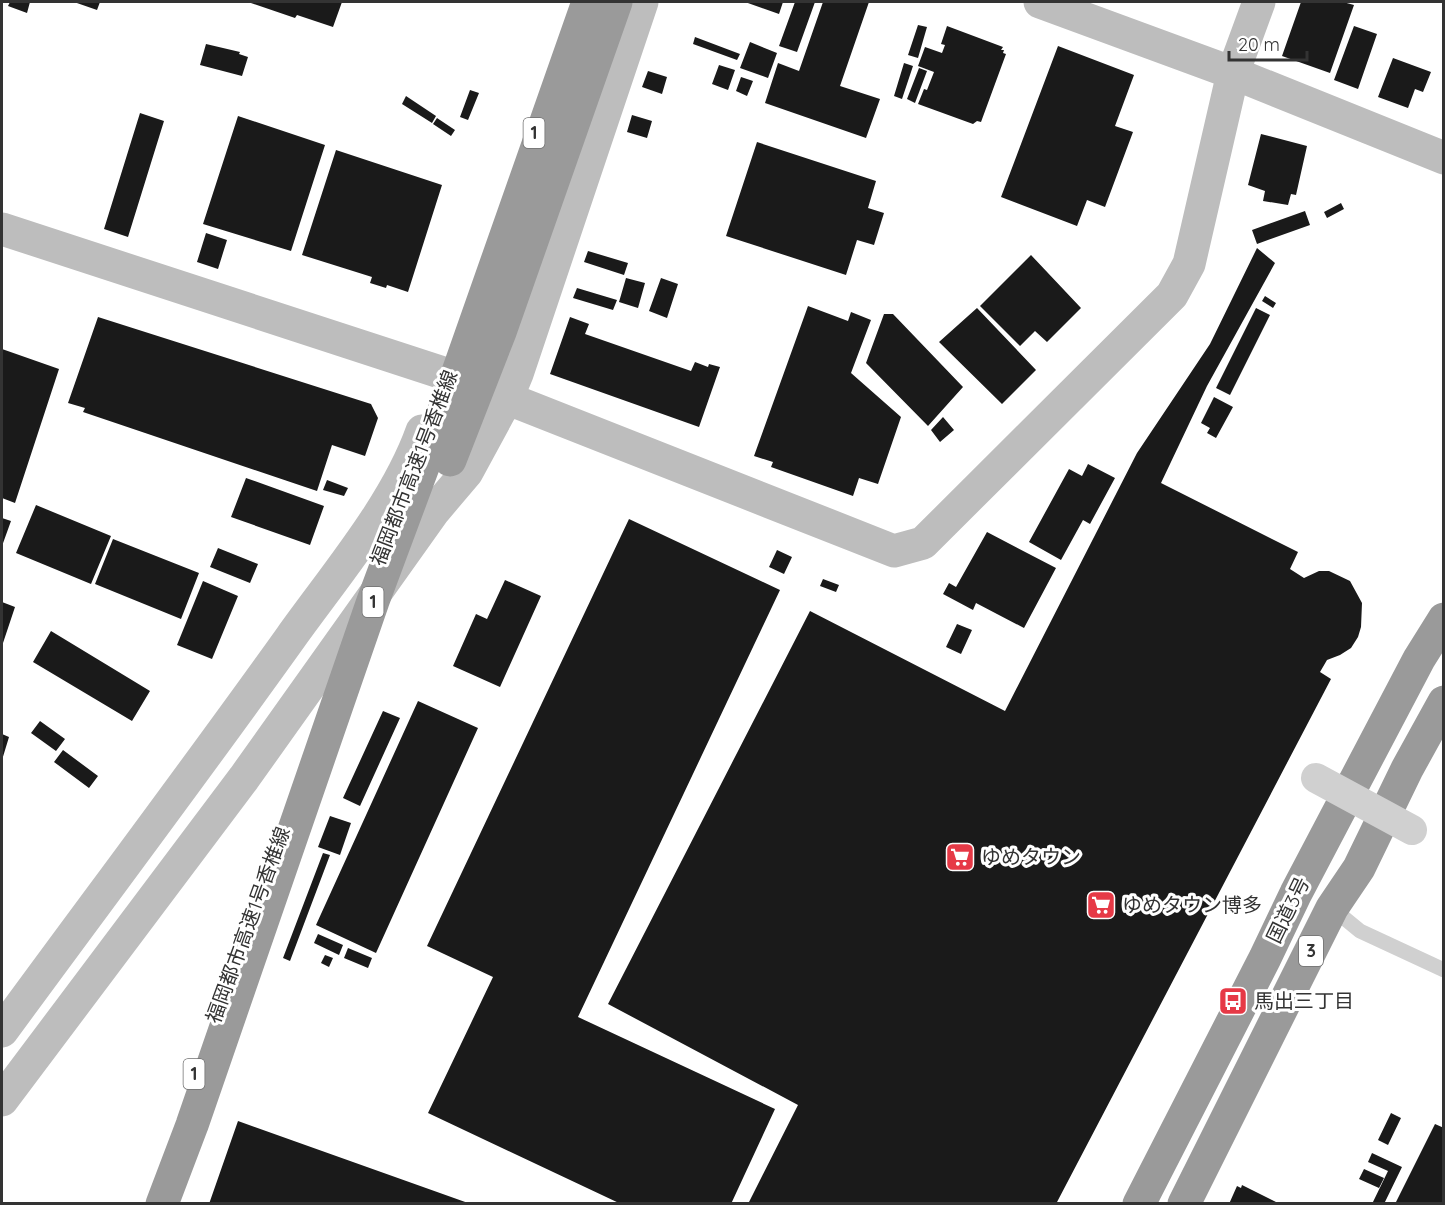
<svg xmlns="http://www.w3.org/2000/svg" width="1445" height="1205" font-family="Quicksand,'Noto Sans JP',sans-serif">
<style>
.building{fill:#1a1a1a}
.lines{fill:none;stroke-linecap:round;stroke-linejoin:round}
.lane{stroke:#d0d0d0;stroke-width:15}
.secondary{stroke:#bdbdbd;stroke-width:33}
.highway{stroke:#9a9a9a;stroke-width:33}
.street-bridge{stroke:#d0d0d0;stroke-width:30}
.highway-bridge{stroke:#9a9a9a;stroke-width:33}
.labels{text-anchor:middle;stroke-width:6;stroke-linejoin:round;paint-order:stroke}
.shield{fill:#fff;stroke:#707070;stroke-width:1.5}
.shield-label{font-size:18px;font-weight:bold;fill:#333}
.street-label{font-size:20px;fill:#333;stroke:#fff}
.poi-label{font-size:20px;fill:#333;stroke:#fff;text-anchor:start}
</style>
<rect width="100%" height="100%" fill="#fff"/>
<path class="building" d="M10 2H30L27 13 8 6Z
M74 2H100L97 10Z
M248 2H342L333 27 297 15 295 18Z
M745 2H783L779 14Z
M795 2H815L797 52 779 46Z
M823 2H869L840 86 880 99 866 138 765 103 778 63 799 71Z
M1301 2H1343L1354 5 1330 73 1282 56Z
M918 25 927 27 918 58 908 55Z
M947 26 1003 47 1001 50H1004L1003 53 1006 54 981 122 977 121 973 124 918 104 924 89 927 90 934 72 918 66 925 47 942 53 945 45 941 44Z
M1354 26 1377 34 1358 89 1334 80Z
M695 37 740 54 737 60 693 44Z
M750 42 777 53 768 78 740 68Z
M206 44 240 52 239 54 248 57 242 76 200 65Z
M1058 46 1134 75 1115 126 1133 132 1105 207 1087 200 1077 226 1001 197Z
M1393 58 1431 72 1423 92 1415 89 1408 108 1378 97Z
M904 63 913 66 902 99 894 96Z
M719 65 735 70 728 90 712 84Z
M919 68 927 71 915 103 907 99Z
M648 71 667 77 662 94 642 87Z
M741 77 753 81 747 96 736 91Z
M470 90 479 93 468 120 460 117Z
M406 96 436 116 432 123 402 104Z
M140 113 164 121 128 237 104 229Z
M632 115 652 121 647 138 627 132Z
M238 116 325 145 291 251 203 224Z
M437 118 455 130 451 136 433 124Z
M1261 134 1307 146 1296 195 1291 194 1288 205 1263 201 1265 191 1248 185Z
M757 142 876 181 868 208 884 213 874 245 857 240 846 275 726 236Z
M336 150 442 185 408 292 387 285 386 288 370 283 372 277 302 255Z
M1341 203 1344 209 1327 218 1324 212Z
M1305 211 1310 225 1257 244 1252 230Z
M206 233 227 240 218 269 197 262Z
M1257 248 1275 263 1207 386 1161 483 1298 552 1290 569 1304 578 1319 571H1329L1350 581 1362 603 1361 627 1358 637 1351 648 1340 655 1327 660 1320 672 1331 679 1056 1204H748L798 1105 608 1004 810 611 1005 711 1137 453 1210 344Z
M588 251 628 263 624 275 584 262Z
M1031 255 1081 308 1047 342 1035 331 1020 346 980 306Z
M626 278 645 283 638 308 619 302Z
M661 278 678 284 667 318 649 311Z
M577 288 617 300 613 310 573 298Z
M1265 296 1276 303 1273 308 1262 301Z
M808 306 848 321 851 312 871 320 851 373 901 417 878 484 859 478 853 496 771 467 773 462 754 456Z
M977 308 1036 370 1002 404 939 342Z
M1256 308 1270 315 1230 395 1216 388Z
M884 314H893L963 387 928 426 866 363Z
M98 317 371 404 378 418 365 456 332 445 317 491 83 412 85 408 68 403Z
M570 317 589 324 585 334 691 371 695 362 708 367 709 364 720 367 699 427 550 374Z
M2 349 59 369 15 503 2 498Z
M1214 397 1233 407 1216 438 1207 433 1210 428 1201 423Z
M943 417 954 430 940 442 931 430Z
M1088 464 1115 478 1090 524 1083 520 1061 560 1029 542 1069 469 1082 476Z
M246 478 324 506 310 545 231 517Z
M327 480 348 488 344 496 323 490Z
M36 505 111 536 91 584 16 553Z
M2 518 11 521 2 546Z
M629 519 780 590 578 1017 775 1109 731 1204H621L428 1113 493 977 427 946Z
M987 532 1056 568 1024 628 976 603 973 610 943 594 949 583 956 587Z
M113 539 199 573 181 619 95 584Z
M218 548 258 564 250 583 210 567Z
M777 550 792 557 784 574 769 567Z
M823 579 839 585 836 592 820 586Z
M505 580 541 596 500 687 453 666 476 614 487 619Z
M203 581 238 596 212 659 177 645Z
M2 602 15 607 2 646Z
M957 624 972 630 961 654 946 647Z
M51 631 150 691 132 721 33 662Z
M418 701 478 728 376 953 316 925Z
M383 711 400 718 360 806 343 798Z
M40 721 65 739 56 751 31 733Z
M2 734 9 737 2 760Z
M63 750 98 776 89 788 54 762Z
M330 816 351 823 340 855 318 847Z
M323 853 330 855 290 961 283 958Z
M318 934 343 945 339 955 314 943Z
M348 948 372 958 368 968 344 958Z
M325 955 333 958 329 967 321 963Z
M1391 1113 1401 1118 1388 1145 1378 1140Z
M238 1121 468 1203V1204H209Z
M1435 1124 1444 1128V1204H1395Z
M1372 1153 1402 1167 1384 1204H1372L1388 1171 1368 1162Z
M1364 1169 1384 1178 1379 1188 1359 1179Z
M1242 1185 1280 1204H1229L1237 1186 1241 1188Z"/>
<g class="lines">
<path class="lane" d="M1332 908 1360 931 1444 970"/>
<path class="secondary" d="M1040 2 1233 73 1444 158
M2 229 443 373 894 551 923 543 1172 295 1189 264 1233 73 1259 2
M2 1031C98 900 196 770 291 637 336 574 396 504 422 431
M2 1100 244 778 434 511 467 472 507 398 517 374 642 2"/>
<path class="highway" d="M1139 1204 1265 958 1296 893 1419 659 1444 619
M1184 1204 1332 908 1359 868 1407 769 1444 702"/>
<path class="street-bridge" d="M1316 778 1412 830"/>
<path class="highway-bridge" d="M450 460 500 332 616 2
M162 1204 192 1125 373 601 452 389 588 2"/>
</g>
<defs>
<g id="supermarket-square" transform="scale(1.5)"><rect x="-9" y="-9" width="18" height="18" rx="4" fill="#e63946" stroke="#fff"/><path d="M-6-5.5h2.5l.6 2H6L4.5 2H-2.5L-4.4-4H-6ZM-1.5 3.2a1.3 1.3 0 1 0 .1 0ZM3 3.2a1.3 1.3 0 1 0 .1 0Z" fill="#fff"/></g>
<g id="bus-square" transform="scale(1.5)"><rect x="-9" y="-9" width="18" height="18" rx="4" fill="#e63946" stroke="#fff"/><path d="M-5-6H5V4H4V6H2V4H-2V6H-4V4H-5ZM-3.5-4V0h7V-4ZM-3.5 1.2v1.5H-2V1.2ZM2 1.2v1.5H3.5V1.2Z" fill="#fff"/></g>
</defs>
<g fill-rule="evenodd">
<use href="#supermarket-square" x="960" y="857"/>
<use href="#supermarket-square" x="1101" y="905"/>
<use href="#bus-square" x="1233" y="1001"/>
</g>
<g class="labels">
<g class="shield">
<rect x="523.5" y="118" width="21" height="30" rx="4.5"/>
<rect x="362.5" y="587" width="21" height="30" rx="4.5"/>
<rect x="1299" y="936" width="24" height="30" rx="4.5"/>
<rect x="183.5" y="1059" width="21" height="30" rx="4.5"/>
</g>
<g class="shield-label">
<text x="534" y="139">1</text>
<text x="373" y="608">1</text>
<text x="1311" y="957">3</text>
<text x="194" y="1080">1</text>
</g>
<g class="street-label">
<text transform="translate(414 468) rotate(-69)" y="7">福岡都市高速1号香椎線</text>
<text transform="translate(1288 910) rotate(-64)" y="7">国道3号</text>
<text transform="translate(248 925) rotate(-70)" y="7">福岡都市高速1号香椎線</text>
</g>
<g class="poi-label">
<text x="981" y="864">ゆめタウン</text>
<text x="1122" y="912">ゆめタウン博多</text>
<text x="1254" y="1008">馬出三丁目</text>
</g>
</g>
<rect width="1445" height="1205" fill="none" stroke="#333333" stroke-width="6"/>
<path d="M1229 51v9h78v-9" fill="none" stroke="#333333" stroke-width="3"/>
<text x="1238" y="51" font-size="18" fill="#333333" stroke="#ffffff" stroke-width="4.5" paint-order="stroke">20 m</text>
</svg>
